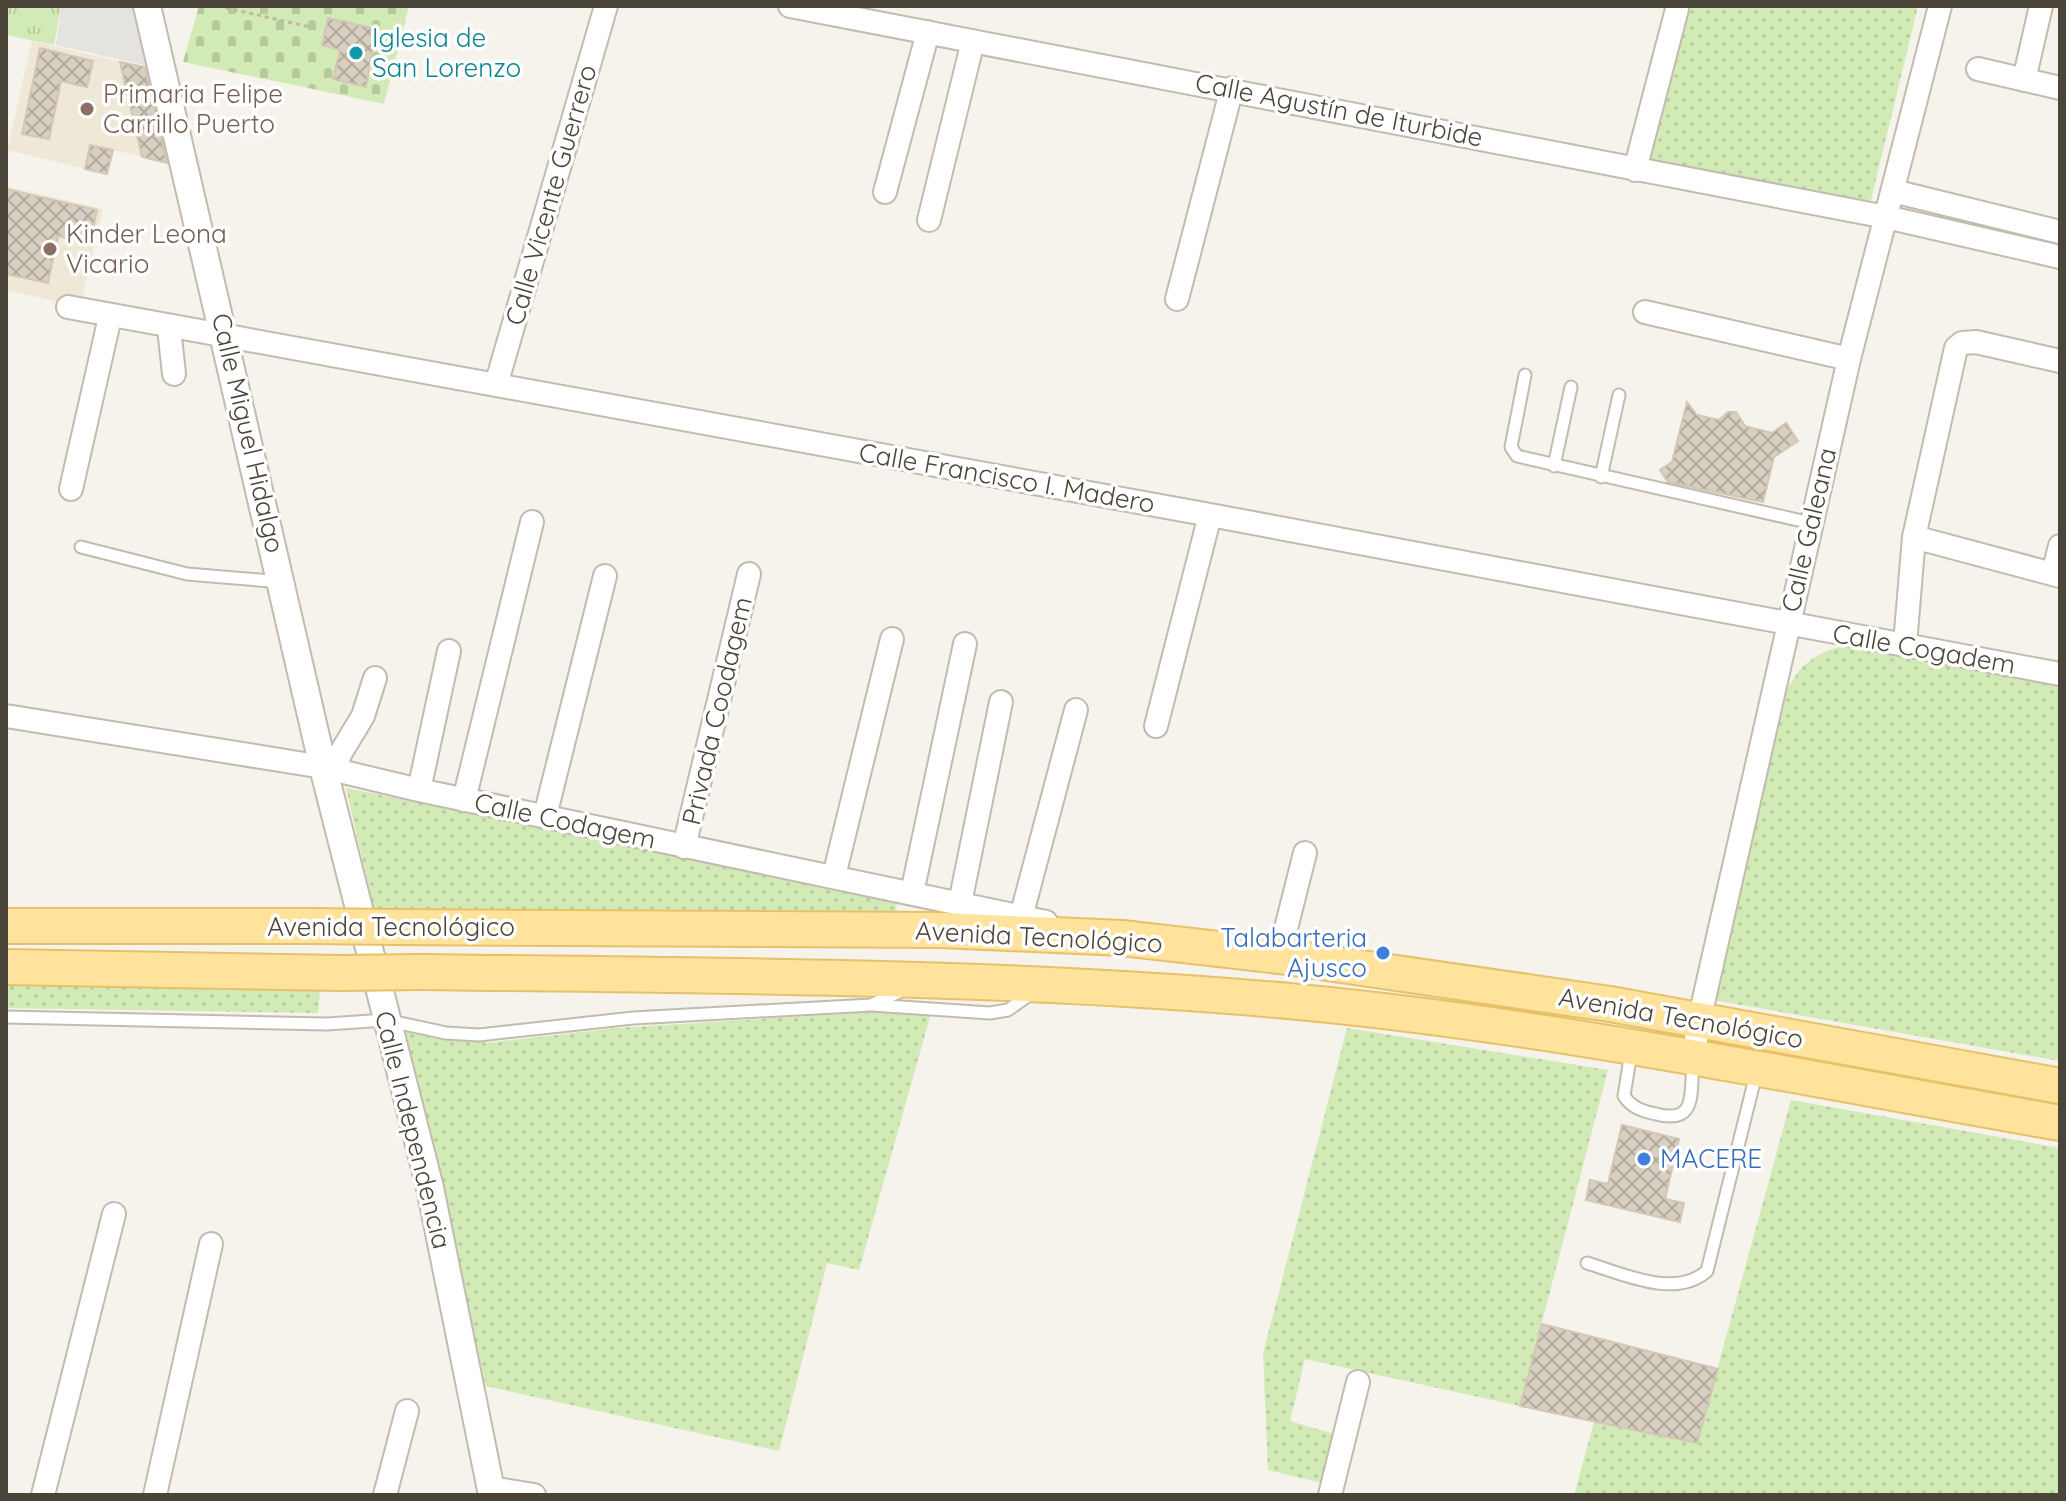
<svg xmlns="http://www.w3.org/2000/svg" width="2066" height="1501" font-family="Quicksand,sans-serif">
<style>
.education{fill:#efe8d6}
.grass{fill:url(#grass-dots)}
.cemetery{fill:url(#cemetery-stones)}
.park{fill:url(#park-tufts)}
.parking{fill:#e5e3e0}
.building{fill:url(#building-cross-hatch);stroke:#d3c7b4;stroke-width:2}
.lines{fill:none;stroke-linecap:round;stroke-linejoin:round}
.service-casing{stroke:#c2bbae;stroke-width:15}
.minor-casing{stroke:#c2bbae;stroke-width:26}
.tertiary-casing{stroke:#c2bbae;stroke-width:30}
.primary-casing{stroke:#e6c16a;stroke-width:38}
.path{stroke:#c4b79f;stroke-width:3;stroke-dasharray:4 4;stroke-linecap:butt}
.service{stroke:#fff;stroke-width:11}
.minor{stroke:#fff;stroke-width:22}
.tertiary{stroke:#fff;stroke-width:26}
.primary{stroke:#ffe39c;stroke-width:34}
.primary-bridge-casing{stroke:#e6c16a;stroke-width:38;stroke-linecap:butt}
.primary-bridge{stroke:#ffe39c;stroke-width:34}
.culture-dot{fill:#0f9aa8;stroke:#fff;stroke-width:3}
.education-dot{fill:#8d6e63;stroke:#fff;stroke-width:3}
.shop-dot{fill:#3f7fe0;stroke:#fff;stroke-width:3}
.labels{text-anchor:middle;stroke-width:7;stroke-linejoin:round;paint-order:stroke}
.culture-label{font-size:26px;fill:#0d838f;stroke:#fff;text-anchor:start}
.education-label{font-size:26px;fill:#785e54;stroke:#fff;text-anchor:start}
.street-label{font-size:26px;fill:#4b4439;stroke:#fff}
.shop-label{font-size:26px;fill:#366cbe;stroke:#fff;text-anchor:end}
</style>
<defs>
<pattern id="grass-dots" width="8" height="8" patternUnits="userSpaceOnUse" patternTransform="scale(2)"><rect width="8" height="8" fill="#d2eab5"/><path d="M2 2h.1M6 6h.1" fill="none" stroke="#b6ca9c" stroke-width="1.8" stroke-linecap="round"/></pattern>
<pattern id="cemetery-stones" width="16" height="16" patternUnits="userSpaceOnUse" patternTransform="scale(2)"><rect width="16" height="16" fill="#d2eab5"/><path d="M2 7V4a2 2 0 0 1 4 0v3zM10 15v-3a2 2 0 0 1 4 0v3z" fill="#b6ca9c"/></pattern>
<pattern id="park-tufts" width="24" height="20" patternUnits="userSpaceOnUse" patternTransform="scale(2)"><rect width="24" height="20" fill="#d2eab5"/><path d="M3 7l-1-3M5 7V3M7 7l1-3M15 17l-1-3M17 17v-4M19 17l1-3" fill="none" stroke="#b6ca9c"/></pattern>
<pattern id="building-cross-hatch" width="8" height="8" patternUnits="userSpaceOnUse" patternTransform="scale(2)"><rect width="8" height="8" fill="#d8cfc1"/><path d="M0 0l8 8M0 8l8-8" fill="none" stroke="#b1aa9e"/></pattern>
</defs>
<rect width="100%" height="100%" fill="#f6f3ec"/>
<path class="education" d="M32 41 148 68 169 163 113 150 107 174 7 150Z
M6 186 103 209 80 307 6 290Z"/>
<path class="grass" d="M1689 6H1918L1870 204 1648 159Z
M1857 644 2060 686V1061L1713 1000 1783 699C1798 663 1818 649 1857 644Z
M346 788 897 899 896 913 374 910Z
M6 983 320 991 318 1013 6 1008Z
M870 1012 931 1013 859 1270 827 1263 779 1451 486 1386 404 1031 487 1043 617 1028Z
M1347 1028 1608 1070 1520 1406 1305 1359 1290 1421 1337 1435 1326 1484 1268 1470 1263 1354Z
M1791 1100 2060 1148V1495H1574L1594 1422 1697 1443Z"/>
<path class="cemetery" d="M199 6H409L384 104 183 62Z"/>
<path class="park" d="M6 6H61L54 45 6 35Z"/>
<path class="parking" d="M61 6H134L148 66 56 45Z"/>
<path class="building" d="M328 18 376 29 366 87 333 79 340 50 322 45Z
M40 48 93 61 87 87 61 81 49 139 22 134Z
M120 62 145 67 167 163 142 157Z
M90 145 113 150 107 174 85 169Z
M6 189 97 210 91 239 85 238 84 242 58 236 48 283 6 274Z
M1687 402 1697 415 1719 420 1728 412H1736L1745 426 1772 433 1786 423 1798 441 1774 457 1763 502 1668 482 1660 470 1672 462Z
M1622 1125 1679 1139 1665 1199 1684 1203 1680 1222 1586 1200 1590 1180 1608 1184Z
M1542 1324 1718 1369 1697 1443 1520 1406Z"/>
<g class="lines">
<g class="service-casing">
<path id="service" d="M1525 375 1511 447 1517 456 1811 523
M1554 466 1571 387
M1601 477 1619 395
M81 547 187 574 282 582
M872 1005 990 1013 1008 1010 1032 993
M6 1017 327 1024 386 1020 446 1033 479 1035 633 1018 871 1005 901 991
M1631 1052 1624 1096C1632 1108 1642 1111 1656 1114 1698 1125 1690 1092 1693 1061
M1587 1263C1623 1274 1675 1299 1707 1271L1757 1070"/>
</g>
<g class="minor-casing">
<path id="minor" d="M790 6 1886 217 2060 257
M1978 69 2060 88
M2024 80 2041 6
M1635 170 1677 9
M1893 191 2060 232
M885 192 928 32
M929 220 973 41
M1177 299 1232 88
M68 307 1210 515 2060 674
M1645 312 1849 359
M169 328 174 374
M2060 361 1976 342 1962 343 1956 348 1914 537 2060 576
M496 385 606 6
M71 489 110 317
M2053 574 2060 546
M1905 644 1914 537
M6 716 323 767 419 790 1046 922
M1156 726 1210 515
M336 769 340 754 363 716 375 678
M419 790 449 651
M464 800 532 522
M545 816 605 576
M684 847 749 574
M834 876 892 639
M912 893 965 644
M960 903 1001 702
M1021 917 1076 710
M1279 956 1305 853
M1693 1058 1699 1021 1849 359 1940 6
M490 1488 534 1495
M43 1495 114 1214
M155 1495 211 1244
M385 1495 407 1411
M1330 1495 1358 1382"/>
</g>
<g class="tertiary-casing">
<path id="tertiary" d="M147 6 323 767 430 1188 492 1495"/>
</g>
<g class="primary-casing">
<path id="primary" d="M6 926H312
M393 927 942 930 1122 938 1279 956 1610 1004 2060 1086
M6 967 340 973
M421 972C714 976 1007 975 1299 1002 1554 1026 1807 1079 2060 1123"/>
</g>
<path class="path" d="M218 6 310 27"/>
<use href="#service" class="service"/>
<use href="#minor" class="minor"/>
<use href="#tertiary" class="tertiary"/>
<use href="#primary" class="primary"/>
<g class="primary-bridge-casing">
<path id="primary-bridge" d="M312 926 393 927
M340 973 421 972"/>
</g>
<use href="#primary-bridge" class="primary-bridge"/>
</g>
<circle class="culture-dot" cx="356" cy="53" r="8"/>
<g class="education-dot">
<circle cx="87" cy="109" r="8"/>
<circle cx="50" cy="249" r="8"/>
</g>
<g class="shop-dot">
<circle cx="1383" cy="953" r="8"/>
<circle cx="1644" cy="1159" r="8"/>
</g>
<g class="labels">
<g class="culture-label">
<text x="372" y="47">Iglesia de<tspan x="372" dy="30">San Lorenzo</tspan></text>
</g>
<g class="education-label">
<text x="103" y="103">Primaria Felipe<tspan x="103" dy="30">Carrillo Puerto</tspan></text>
<text x="66" y="243">Kinder Leona<tspan x="66" dy="30">Vicario</tspan></text>
</g>
<g class="street-label">
<text transform="translate(1339 110) rotate(11)" y="9">Calle Agustín de Iturbide</text>
<text transform="translate(551 195) rotate(-74)" y="9">Calle Vicente Guerrero</text>
<text transform="translate(248 433) rotate(77)" y="9">Calle Miguel Hidalgo</text>
<text transform="translate(1007 478) rotate(10)" y="9">Calle Francisco I. Madero</text>
<text transform="translate(1809 530) rotate(-77)" y="9">Calle Galeana</text>
<text transform="translate(1924 649) rotate(10)" y="9">Calle Cogadem</text>
<text transform="translate(717 711) rotate(-77)" y="9">Privada Coodagem</text>
<text transform="translate(565 821) rotate(12)" y="9">Calle Codagem</text>
<text x="391" y="936">Avenida Tecnológico</text>
<text transform="translate(1039 937) rotate(3)" y="9">Avenida Tecnológico</text>
<text transform="translate(1681 1018) rotate(10)" y="9">Avenida Tecnológico</text>
<text transform="translate(413 1130) rotate(76)" y="9">Calle Independencia</text>
</g>
<g class="shop-label">
<text x="1367" y="947">Talabarteria<tspan x="1367" dy="30">Ajusco</tspan></text>
<text x="1660" y="1168" text-anchor="start">MACERE</text>
</g>
</g>
<rect width="2066" height="1501" fill="none" stroke="#4b4439" stroke-width="16"/>
</svg>
